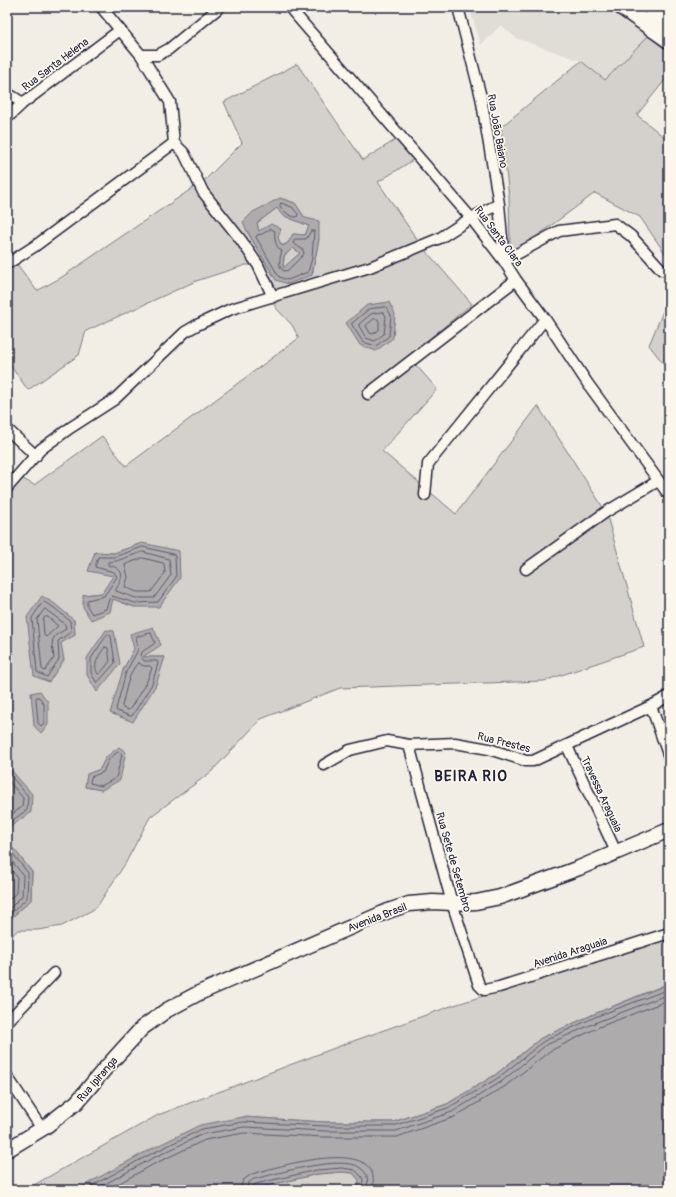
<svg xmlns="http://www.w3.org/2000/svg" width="676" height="1197" font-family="Pangolin,sans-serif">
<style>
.built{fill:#e0dcd6}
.green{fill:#d4d1cc;stroke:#7b7a84;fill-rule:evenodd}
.water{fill:#aeabad;stroke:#76747f;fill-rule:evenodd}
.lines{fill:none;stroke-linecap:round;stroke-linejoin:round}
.shore{stroke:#5a5969;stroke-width:1}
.street-casing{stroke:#22223b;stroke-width:13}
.secondary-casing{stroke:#22223b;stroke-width:17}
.primary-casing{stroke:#22223b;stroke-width:19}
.street{stroke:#fbf7ec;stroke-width:10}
.secondary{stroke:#fbf7ec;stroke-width:14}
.primary{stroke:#fbf7ec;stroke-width:16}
.labels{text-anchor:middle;stroke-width:3.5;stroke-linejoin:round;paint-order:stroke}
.street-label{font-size:11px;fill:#22223b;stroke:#fbf7ec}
.district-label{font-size:15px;font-weight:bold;letter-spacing:1px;fill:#22223b;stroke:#fbf7ec}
</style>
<rect width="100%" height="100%" fill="#f2eee5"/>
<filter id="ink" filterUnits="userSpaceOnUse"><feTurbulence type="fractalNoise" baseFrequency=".025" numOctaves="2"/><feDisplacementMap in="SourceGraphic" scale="8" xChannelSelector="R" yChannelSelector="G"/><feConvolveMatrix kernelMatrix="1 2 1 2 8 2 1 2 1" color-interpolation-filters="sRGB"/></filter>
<g filter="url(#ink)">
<path class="built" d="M469 7H607L648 36 605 80 581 61 516 38 501 25 481 45Z"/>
<path class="green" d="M648 36 669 52V75L637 115 669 141V259L640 217 595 193 518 250 510 246 509 197 501 127 581 61 605 80Z
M297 64 363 160 397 139 413 160 378 182 420 244 472 304 408 356 437 389 382 451 456 514 538 406 606 512 644 647 544 681 340 688 261 719 211 772 150 817 125 864 96 908 62 926 38 930H18L7 940V922L31 900 32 872 14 849 7 851V829L31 812 12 771 7 770V470L34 485 102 436 126 466 299 338 292 325 276 308 254 265H246L196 281 86 331 79 355 28 390 7 361V264L14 260 37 291 62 277 206 179 242 143 224 102ZM280 198 295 203 319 239 312 275 276 280 246 230ZM142 543 134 607 113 599 83 595 102 593 114 575 95 552 114 553ZM74 620 75 635 61 643ZM134 649 142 657H164L123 670ZM106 757 102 790 85 787 87 775 100 769Z
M277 208 282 215 309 226 305 235 293 234 288 243 281 246 278 238 259 231 257 223Z
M293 248 300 253 283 269 284 256Z
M669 297V371L649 345Z
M669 938V983L594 1014 541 1038 495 1075 447 1104 393 1122H325L243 1117 76 1190H25L158 1115 345 1044 451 1006Z
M342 1172 353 1173 359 1180 357 1190H248L318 1174Z"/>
<path class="water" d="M280 198 295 203 305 218 319 221V239L312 275 288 284 276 280 246 229 243 222 253 212ZM277 208 282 215 309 226 305 235 293 234 288 243 282 246 278 238 281 229 271 224 259 231 257 223ZM293 248 300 253 283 268 284 256Z
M389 302 395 314 393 338 376 351 360 345 346 323 367 305Z
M142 543 179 551 180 578 159 607H134L113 599 110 612 91 620 83 607V595L102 593 113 576 88 571 95 552 114 553Z
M42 596 55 604 74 620 75 635 61 643 64 660 49 682 34 676 27 617Z
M153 627 161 645 143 657H165L156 685 133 722 110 713 123 670 134 649 130 634Z
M106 630 114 631 120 664 97 692 87 675V658Z
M40 691 48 702V725L41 733 34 726 31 693Z
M119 747 126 752 120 780 102 790 85 787 87 774 100 769 106 757Z
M7 770 12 771 32 794 31 812 7 829Z
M14 849 32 872 31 900 7 922V851Z
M669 984V1190H357L359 1180 353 1173 342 1172 318 1174 248 1190H76L147 1151 200 1125 243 1117 325 1122H393L447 1104 495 1075 541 1038 594 1014Z"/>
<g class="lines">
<path class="shore" d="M281 203 292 207 298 214 297 217C290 217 284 212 280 206Z
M271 229 275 231C274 239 275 246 282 251 280 257 277 268 284 271L288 270 304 254 303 250 293 243 295 239H306L311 231H314L312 258 308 272 288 280 279 277 256 237 257 235 262 234Z
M386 307 391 315 389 336 376 346 363 342 352 325V323L369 309Z
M383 312 386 316 384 334 375 341 366 338 359 326V324L371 314Z
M374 319H378L379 321V330L373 334 370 333 366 326Z
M143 547 173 554 175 556 176 577 158 602 135 603 112 596 109 599 106 609 92 614 87 606V600L104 596 117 577 114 572 95 567 98 557H114Z
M143 552 169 559 171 575 154 598H136L116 591V589C124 576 125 569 108 565V562L116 561Z
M143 558 163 563 164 564 165 573 151 592H137L125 587 128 577 125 565Z
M44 602 53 607 70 621 71 632 58 641 59 659 47 677 37 672 32 618 42 603Z
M45 609 65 624 66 629 56 635 53 639 52 644 54 658 45 671 42 669 37 620Z
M45 617H48L58 626 46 637 44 635 43 621Z
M151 633 155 643 142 652 141 657 144 661H157L158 663 152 684 132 716H130L117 711 116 709 126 672 138 650 136 637Z
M108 634 111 636 115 663 97 683 91 673V659Z
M105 647 108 648 110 661 100 674H98C92 665 99 655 105 647Z
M138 663 144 666H150L152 668 147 681 130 709 128 710 123 708 122 706C125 694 129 670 138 663Z
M37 697H39L44 704V723L41 726 38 723 36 699Z
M118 752 121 753 122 755 116 778 101 786 90 783 91 777 103 772 109 759Z
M7 774 10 775 28 796 27 810 7 824
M7 779 23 798 22 807 7 818
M7 854H13L28 873 27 898 7 917
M7 859 11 860 23 875 22 896 7 911
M7 865 17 877 16 893 7 902
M84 1190 149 1155 202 1129 243 1122 325 1126H393L448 1108 498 1078 544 1041 595 1017 669 989
M94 1190 151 1159 203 1134 244 1127 325 1131H396L452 1112 501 1082 546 1045 597 1022 669 994
M107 1190 154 1164 205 1140 210 1139 244 1133 324 1137H397L454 1117 504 1087 550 1051 599 1027 669 1000
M240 1190 243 1180 252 1174C276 1167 387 1133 372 1190
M247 1190 248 1183 254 1179C279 1173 331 1158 355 1165 358 1166 360 1168 363 1170 369 1177 368 1181 366 1190
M252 1190V1187L255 1184 317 1170 342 1168 355 1170 362 1177 363 1181 361 1190"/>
<g class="street-casing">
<path id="street" d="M101 7 141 55 170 102 174 143 184 153 203 192 241 240 258 265 273 297
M289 7 471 218 504 261 516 280 545 319 588 384 669 495
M458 7 481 97 499 204 504 260
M141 55H158L169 49 220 7
M7 93 23 103
M7 118 23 103 120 30
M504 261 559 231 615 224 631 236 662 270
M7 264 35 246 174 143
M368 394 516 280
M7 429 36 456
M7 488 41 449 70 428 115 399 185 332 197 325 231 309 370 267 440 238 471 218 499 204
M425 495 428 464 545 319
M526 569 606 512 658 481
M651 706 669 757
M409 745 452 903 479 985 484 990 499 987 669 933
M567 746 616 852
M324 765 350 750 387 741 409 745 455 743 489 749 526 761H533L651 706 669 696
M7 1022 54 973
M7 1076 42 1129"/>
</g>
<g class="secondary-casing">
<path id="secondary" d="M7 1150 45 1127 77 1102 103 1071 142 1028 167 1010 199 993 388 911 409 904 433 902 452 903 476 902 500 897 579 868 669 830"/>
</g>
<g class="primary-casing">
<path id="primary" d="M622 7 669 40
M650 7 669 21"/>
</g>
<use href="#street" class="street"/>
<use href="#secondary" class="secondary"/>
<use href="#primary" class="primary"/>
</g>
</g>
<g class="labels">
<g class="street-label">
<text transform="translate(55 64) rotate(-37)" y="4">Rua Santa Helena</text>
<text transform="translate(498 131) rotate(80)" y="4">Rua João Baiano</text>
<text transform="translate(499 236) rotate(53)" y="4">Rua Santa Clara</text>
<text transform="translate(504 742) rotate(14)" y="4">Rua Prestes</text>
<text transform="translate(602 794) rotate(65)" y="4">Travessa Araguaia</text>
<text transform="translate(454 862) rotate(74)" y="4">Rua Sete de Setembro</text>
<text transform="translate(377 917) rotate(-21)" y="4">Avenida Brasil</text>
<text transform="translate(570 952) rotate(-18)" y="4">Avenida Araguaia</text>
<text transform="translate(97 1079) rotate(-49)" y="4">Rua Ipiranga</text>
</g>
<g class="district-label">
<text x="471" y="781">BEIRA RIO</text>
</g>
</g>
<rect width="676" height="1197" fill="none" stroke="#fbf7ec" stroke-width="24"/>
<rect x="12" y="12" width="652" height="1173" fill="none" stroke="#22223b" stroke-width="1.5" filter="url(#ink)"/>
</svg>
